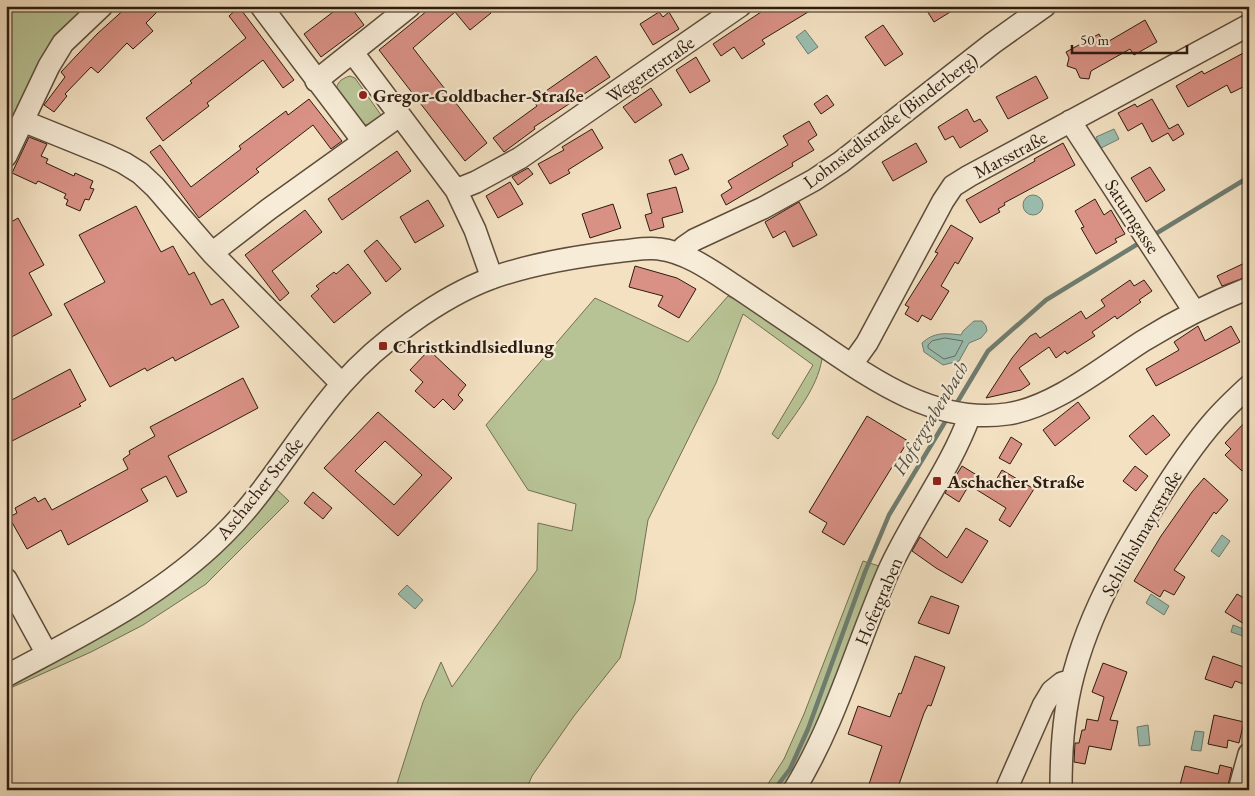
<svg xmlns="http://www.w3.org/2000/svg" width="1255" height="796" font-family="'EB Garamond',serif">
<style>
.green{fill:#b8c395;stroke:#727052}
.water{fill:#9bbeb0;stroke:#6f7d70}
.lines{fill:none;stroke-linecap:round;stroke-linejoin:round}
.shore{stroke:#646d60;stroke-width:1}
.stream{stroke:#6f7d70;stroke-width:4.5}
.building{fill:#d99185;stroke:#2d1c10;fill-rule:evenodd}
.minor-casing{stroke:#5e4d3c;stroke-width:24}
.minor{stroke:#f7ecd7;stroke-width:21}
.poi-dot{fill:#8f2418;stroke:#f7ecd7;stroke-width:2}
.labels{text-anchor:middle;stroke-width:4.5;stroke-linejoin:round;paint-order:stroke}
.street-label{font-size:19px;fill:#2d1c10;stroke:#f7ecd7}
.poi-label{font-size:19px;font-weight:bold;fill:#2d1c10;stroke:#f7ecd7;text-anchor:start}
.water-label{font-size:20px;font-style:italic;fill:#4e4d40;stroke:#f7ecd7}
</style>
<rect width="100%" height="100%" fill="#f3e1c2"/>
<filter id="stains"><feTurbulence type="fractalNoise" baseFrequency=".004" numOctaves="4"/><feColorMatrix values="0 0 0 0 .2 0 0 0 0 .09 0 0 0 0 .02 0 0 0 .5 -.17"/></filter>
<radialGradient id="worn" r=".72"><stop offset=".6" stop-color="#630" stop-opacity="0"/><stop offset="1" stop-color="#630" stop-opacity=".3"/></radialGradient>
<path class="green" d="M6 6H86L51 41 6 132Z
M350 76 355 78 381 115 370 124 363 125 336 94C336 83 340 79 350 76Z
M728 296 746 305 819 353 822 359C817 389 795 414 778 439L772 434 813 365 743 314 716 383 648 520 635 601 620 658 574 716 532 776 526 790H395L423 702 441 662 452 687 537 570 538 523 572 531 576 504 528 490 486 425 595 298 688 342Z
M274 487 289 501 206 584 143 625 91 652 6 690V685L74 648Z
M863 561 879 566 812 743 785 790H764L784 759 804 714Z"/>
<path class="water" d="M805 30 818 47 808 54 796 37Z
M1114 129 1119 139 1101 148 1096 137Z
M1023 205a10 10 0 1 1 20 0a10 10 0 1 1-20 0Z
M974 321H982L986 326 987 331 981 338 969 343 959 361 943 365 924 352 922 343C934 332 945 333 961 335L963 331Z
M1222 535 1230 541 1219 557 1211 551Z
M407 585 423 600 415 609 398 594Z
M1151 594 1169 606 1164 615 1146 603Z
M1233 625 1249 631V638L1231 632Z
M1148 725 1150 745 1139 746 1137 727Z
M1195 731 1204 732 1201 751 1191 750Z"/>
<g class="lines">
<path class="shore" d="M945 338 963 341 955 356 944 359 928 348V345L932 341Z"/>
<path class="stream" d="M1152 236 1249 177
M955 406 988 351 1046 300 1141 242
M774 790 790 769 808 729 865 572 889 515 948 417"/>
</g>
<path class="building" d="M128 6H163L146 23 153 31 133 49 127 43 98 73 91 67 65 94 67 96 54 112 44 105 65 77 61 72 97 34Z
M341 6H350L364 25 321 57 304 34Z
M433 6H485L491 13 470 30 455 12 413 48 487 143 465 161 379 50Z
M770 6H818L762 40 765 44 742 59 734 47 721 56 713 44Z
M924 6H960L934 22Z
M239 7 294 80 283 88 263 60 207 103 209 106 163 141 146 118 192 83 190 81 246 38 229 16Z
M659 12 663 17 669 12 679 29 653 45 640 24Z
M1145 20 1157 42 1134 55 1130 49 1091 71 1089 79 1080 78 1076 69 1067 66 1069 58 1066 52 1099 34 1104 44Z
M883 25 903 54 885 66 865 37Z
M1249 50V84L1231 93 1227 85 1188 107 1176 86 1202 71 1204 74Z
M596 56 610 77 534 127 535 129 504 152 493 138 537 106 533 100Z
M696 57 710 81 690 93 676 70Z
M1036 76 1048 98 1008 119 996 97Z
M651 88 662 105 635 123 623 107Z
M827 95 834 105 821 114 814 104Z
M309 99 342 141 331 149 313 125 256 169 259 172 199 218 150 152 160 145 191 187 241 149 239 146 286 111 288 115Z
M1152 99 1169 129 1178 124 1184 134 1173 141 1168 133 1152 142 1142 123 1128 131 1118 113 1135 104 1137 107Z
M967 109 974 122 980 119 988 131 960 148 953 136 945 140 938 127Z
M809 121 817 135 808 141 814 150 792 163 793 166 726 205 721 195 732 188 728 181 788 145 783 136Z
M592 129 603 148 568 170 570 173 550 184 538 164 564 150 562 147Z
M29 137 47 144 41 156 48 159 46 163 74 176 75 173 93 181 90 188 94 189 89 200 85 199 80 211 66 205 68 200 64 198 66 194 38 181 36 184 12 173Z
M916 143 927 162 893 181 882 162Z
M1063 143 1075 165 1004 203 1005 205 998 209 1000 212 980 223 966 200 1035 161 1034 159Z
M397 151 411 171 342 220 328 199Z
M682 154 689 169 675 175 669 160Z
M1150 167 1165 190 1146 202 1131 178Z
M528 168 533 174 518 185 512 177Z
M510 182 523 204 498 218 486 196Z
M676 187 683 212 662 218 664 227 650 231 645 215 652 213 647 194Z
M1095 199 1104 215 1111 210 1125 234 1115 239 1117 242 1096 254 1081 228 1084 227 1075 211Z
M428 200 444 226 415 243 400 217Z
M799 202 817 235 793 247 785 231 773 238 765 222Z
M613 204 621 228 590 238 582 214Z
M136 206 161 252 173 246 189 275 194 272 211 305 223 299 239 327 175 361 173 357 147 371 145 368 110 387 64 304 105 282 79 235Z
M305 210 322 232 272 271 289 293 280 301 245 255Z
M18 218 44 265 29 273 52 315 6 340V225Z
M951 225 973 238 958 264 955 262 941 286 949 291 931 320 922 315 918 322 905 314 909 307 905 305 938 253 935 252Z
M377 240 401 269 386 282 364 251Z
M1249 261V276L1222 286 1217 276Z
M348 264 371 293 334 323 311 296 319 289 316 286 334 272 336 274Z
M635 266 677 278 696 289 679 318 658 306 663 296 629 287Z
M1130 280 1134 286 1144 280 1152 291 1139 300 1141 302 1117 319 1115 316 1092 332 1095 336 1067 354 1065 351 1056 358 1049 347 1019 368 1030 384 1021 390 986 398 1012 358 1030 336 1036 333 1040 338 1081 311 1086 319 1105 306 1101 300Z
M1198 326 1205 341 1231 326 1240 342 1156 386 1146 369 1179 350 1174 342Z
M429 350 466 385 458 395 463 400 454 410 443 399 434 408 415 391 423 382 410 370Z
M70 369 86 400 79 404 81 406 12 441 10 437 6 439V403Z
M243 378 258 408 168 456 187 492 177 497 166 476 141 489 148 501 68 545 61 530 27 549 9 517 17 513 15 508 35 497 38 502 45 498 52 510 128 469 123 459 130 454 129 451 155 436 150 427Z
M1078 402 1090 418 1055 446 1043 430Z
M378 412 452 478 398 536 324 468ZM385 441 422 475 394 505 355 471Z
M1153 415 1170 435 1146 455 1129 436Z
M867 416 908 441 844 545 822 532 827 523 809 512Z
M1249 418V463L1242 471 1225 455 1231 449 1225 443Z
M1011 437 1022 444 1010 464 999 458Z
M962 466 993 485 1002 470 1034 489 1010 527 999 520 1006 508 969 485 959 502 945 493Z
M1135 466 1148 476 1136 491 1123 481Z
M1204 478 1228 500 1216 514 1214 512 1174 570 1185 577 1174 595 1164 590 1160 597 1134 581 1161 536 1192 492Z
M313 492 332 508 323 519 304 503Z
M966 528 988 541 962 583 936 568 912 551 920 537 947 558Z
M1237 594 1249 601V627L1225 612Z
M931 596 959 606 949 634 918 623Z
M915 656 945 667 931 706 928 705 924 713 897 790H867L882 746 848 734 858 706 890 717 899 693 901 694Z
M1213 656 1249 669V686L1235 681 1232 688 1205 679Z
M1103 663 1127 672 1110 720 1118 721 1111 750 1089 746 1085 764 1074 762 1075 743H1079L1082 730H1085L1087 719 1098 721 1104 697 1092 692Z
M1214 715 1244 722 1239 743 1228 740 1227 748 1208 744Z
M1220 765 1232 768 1227 790H1200L1180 785 1185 766 1218 774Z"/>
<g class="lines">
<g class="minor-casing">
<path id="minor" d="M261 6 363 141
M353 53 456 190 475 230 492 278
M316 81 410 6
M23 121 107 155 124 163 140 173 155 187 212 253 342 384
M1070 121 1194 311
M6 156 49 66 63 43 102 6
M456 190 476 182 520 158 740 6
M212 253 269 209 399 116
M679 254 684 247 694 240 763 208 814 180 841 162 993 43 1045 6
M852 364 867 343 943 201 953 186 969 176 1249 25
M6 579 47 654
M6 676C82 635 161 597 223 535 269 490 299 432 342 384 378 343 440 297 492 278 533 263 579 256 622 251 634 250 647 247 659 249 687 252 715 273 738 288 763 305 787 321 812 338 869 377 934 425 1007 414 1053 408 1104 366 1143 341 1177 320 1211 303 1249 288
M794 790C836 722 857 643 889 570 913 517 950 470 970 415
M1006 790 1043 706 1052 691 1062 683 1072 680
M1061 790C1061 763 1062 737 1066 711 1077 636 1115 567 1155 504 1173 475 1192 446 1214 421 1225 408 1237 397 1249 386
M1239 790 1249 754"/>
</g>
<use href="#minor" class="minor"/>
</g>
<g class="poi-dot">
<circle cx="363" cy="95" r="5"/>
<rect x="378" y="341" width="10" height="10" rx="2.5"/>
<rect x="932" y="476" width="10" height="10" rx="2.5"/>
</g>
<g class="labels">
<g class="street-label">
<text transform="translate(650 69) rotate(-35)" y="7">Wegererstraße</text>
<text transform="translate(890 120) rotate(-37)" y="7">Lohnsiedlstraße (Binderberg)</text>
<text transform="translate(1010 154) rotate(-28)" y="7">Marsstraße</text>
<text transform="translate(1133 216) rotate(57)" y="7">Saturngasse</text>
<text transform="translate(259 488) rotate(-51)" y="7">Aschacher Straße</text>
<text transform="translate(1141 533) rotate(-60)" y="7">Schlühslmayrstraße</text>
<text transform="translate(878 601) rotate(-67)" y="7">Hofergraben</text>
</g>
<g class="poi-label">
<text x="373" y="102">Gregor-Goldbacher-Straße</text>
<text x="393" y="353">Christkindlsiedlung</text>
<text x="947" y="488">Aschacher Straße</text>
</g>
<g class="water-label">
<text transform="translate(930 418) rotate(-59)" y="7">Hofergrabenbach</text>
</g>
</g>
<rect width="1255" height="796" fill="none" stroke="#f3e1c2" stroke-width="25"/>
<rect x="8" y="8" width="1240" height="781" fill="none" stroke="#2d1c10" stroke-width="2.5"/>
<rect x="12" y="12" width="1230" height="771" fill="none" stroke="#2d1c10"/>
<path d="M1072 45v8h115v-8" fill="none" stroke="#2d1c10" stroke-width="2.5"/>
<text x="1080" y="45" font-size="15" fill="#2d1c10" stroke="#f7ecd7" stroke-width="4" paint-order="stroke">50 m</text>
<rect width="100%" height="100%" filter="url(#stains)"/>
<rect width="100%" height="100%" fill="url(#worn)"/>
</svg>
